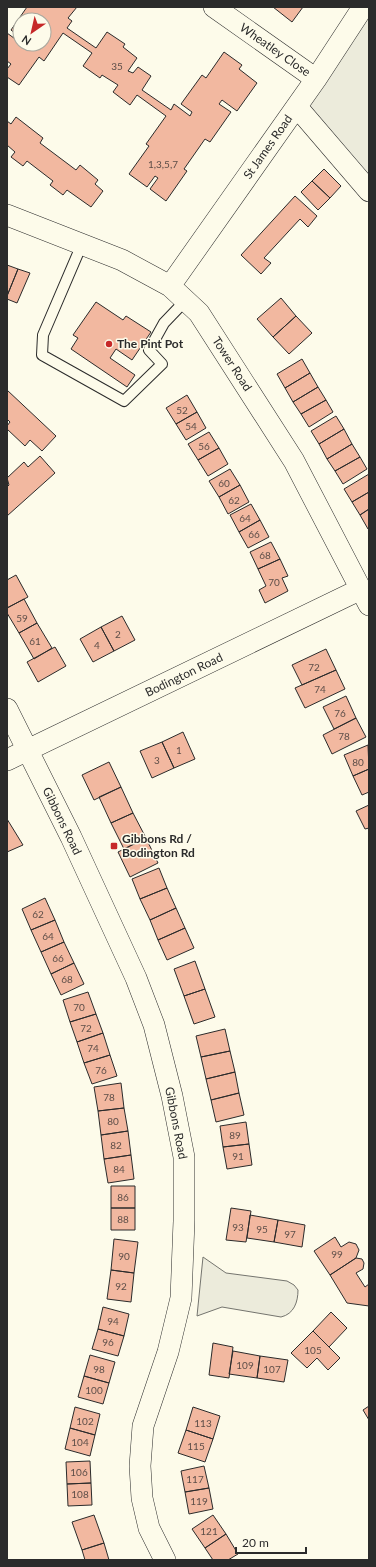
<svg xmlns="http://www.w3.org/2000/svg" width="376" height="1567" font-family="Lato,sans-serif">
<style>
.green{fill:#ecebdb;stroke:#74746e}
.building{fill:#f2b8a0;stroke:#2b2b2b}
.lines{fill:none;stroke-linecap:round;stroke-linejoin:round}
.lane-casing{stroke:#2b2b2b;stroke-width:12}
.street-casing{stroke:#2b2b2b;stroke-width:22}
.lane{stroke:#fdfbea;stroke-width:10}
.street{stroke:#fdfbea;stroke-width:21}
.poi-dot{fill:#c62828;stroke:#fdfbea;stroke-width:1.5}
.labels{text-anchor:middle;stroke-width:3;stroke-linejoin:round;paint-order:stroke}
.number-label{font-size:10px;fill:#5d4e48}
.street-label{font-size:12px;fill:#2b2b2b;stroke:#fdfbea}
.poi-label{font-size:12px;font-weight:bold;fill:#2b2b2b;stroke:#fdfbea;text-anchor:start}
</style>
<rect width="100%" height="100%" fill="#fdfbea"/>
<path class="green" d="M369 14V184L309 106Z
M203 1257 226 1273 287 1281 294 1285 298 1290C298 1302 294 1314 281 1317L222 1307 197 1316Z"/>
<path class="building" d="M27 7H77L68 18 72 21 67 28 96 48 107 32 125 44 123 47 137 58 128 71 133 73 138 67 151 76 142 90 171 110 174 104 190 116 192 112 181 104 202 75 206 78 224 52 242 65 239 69 257 83 237 111 222 100 219 104 231 112 210 142 205 139 184 169 187 171 166 201 150 189 158 178 155 176 147 187 129 174 149 146 146 144 166 116 137 95 130 105 113 92 118 85 102 75 100 78 83 66 92 53 63 33 44 61 39 57 19 85 7 77V69L11 64 7 61V33L18 41 20 38V44H44V20H20V37L11 30Z
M273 7H303L292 22Z
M16 117 43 138 40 143 76 170 80 165 98 180 95 184 103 191 91 207 67 190 63 195 50 185 53 181 27 161 23 166 11 157 15 152 7 145V121L11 124Z
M324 169 341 186 330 198 312 181Z
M312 181 330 198 318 210 301 192Z
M295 196 317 216 308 227 300 219 264 258 271 263 261 274 241 255Z
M7 265 18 269 7 296Z
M18 269 30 273 17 303 7 299V296Z
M281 298 296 316 273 337 257 319Z
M96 302 123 320 126 316 151 332 132 360 116 349 110 358 135 375 127 387 71 349 78 338 73 335Z
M296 316 312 333 289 354 273 337Z
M302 359 310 373 285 388 277 374Z
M310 373 318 387 293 402 285 388Z
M318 387 326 400 301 414 293 402Z
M7 390 56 436 42 451 30 440 25 446 7 429V426L10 422 7 419Z
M187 395 197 412 176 424 166 408Z
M326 400 333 412 309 427 301 414Z
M197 412 206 428 186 440 176 424Z
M336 416 344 429 319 444 311 431Z
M344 429 352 444 327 459 319 444Z
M209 432 219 448 198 460 188 444Z
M352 444 360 457 335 471 327 459Z
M219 448 228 464 208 476 198 460Z
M40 456 55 473 7 516V487L9 485 7 478 24 462 28 467Z
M360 457 367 469 343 484 335 471Z
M230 469 240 485 219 497 209 481Z
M369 474V492L352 502 344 489Z
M240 485 249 502 228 514 219 497Z
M369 492V509L360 515 352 502Z
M251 504 260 520 239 532 230 515Z
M369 509V528L368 529 360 515Z
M260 520 269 537 248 548 239 532Z
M271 542 280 559 258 569 250 552Z
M280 559 288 576 282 578 288 591 265 603 259 590 266 586 258 569Z
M16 575 28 597 7 608V580Z
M24 599 37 623 19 633 7 613V608Z
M122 616 135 640 114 651 101 627Z
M37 623 52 648 34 659 19 633Z
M101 627 114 651 93 662 80 639Z
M55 647 66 666 38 682 27 662Z
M326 649 336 670 302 685 292 665Z
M336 670 345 689 305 708 295 688Z
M346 696 356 718 334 729 323 707Z
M356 718 366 737 332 754 323 735Z
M183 732 195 759 174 768 162 742Z
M162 742 174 768 152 778 140 751Z
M368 745 369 769 353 776 344 755Z
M109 762 121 787 94 800 82 775Z
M369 769V792L362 795 353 776Z
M121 787 133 813 111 823 99 797Z
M369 805V828L365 829 356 811Z
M133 813 146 838 124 849 111 823Z
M7 819 23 845 7 852Z
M146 838 158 863 130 877 118 852Z
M159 868 167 888 140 899 132 879Z
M167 888 176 908 150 920 140 899Z
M45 898 55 920 31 930 22 909Z
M176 908 185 928 158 940 150 920Z
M55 920 64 942 41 952 31 930Z
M185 928 194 948 167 960 158 940Z
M64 942 74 963 51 974 41 952Z
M195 961 205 989 184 996 174 969Z
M74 963 84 984 61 995 51 974Z
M205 989 215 1017 194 1024 184 996Z
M88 992 96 1014 70 1022 63 1000Z
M96 1014 103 1033 77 1042 70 1022Z
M225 1029 230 1051 201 1057 196 1036Z
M103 1033 110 1055 84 1063 77 1042Z
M230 1051 235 1072 206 1079 201 1057Z
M110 1055 117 1076 92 1084 84 1063Z
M235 1072 239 1093 211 1100 206 1079Z
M121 1083 124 1108 98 1111 94 1087Z
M239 1093 244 1115 216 1122 211 1100Z
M124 1108 128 1131 101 1135 98 1111Z
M246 1122 249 1144 223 1147 220 1126Z
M128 1131 131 1155 104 1159 101 1135Z
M249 1144 252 1165 227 1169 223 1147Z
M131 1155 134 1179 108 1183 104 1159Z
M111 1186H135V1208H111Z
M111 1208H135V1230H111Z
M231 1208 251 1211 246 1242 226 1240Z
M250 1215 278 1220 274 1242 247 1238Z
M278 1220 305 1225 302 1247 274 1242Z
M335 1237 341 1247 349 1242 356 1244 359 1250 356 1258 330 1275 314 1251Z
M114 1239 138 1242 134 1273 111 1270Z
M356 1258 362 1259 364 1263 363 1269 356 1273 365 1287 369 1284V1306L347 1303 330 1275Z
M111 1270 134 1273 131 1302 107 1299Z
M103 1307 129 1314 124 1336 98 1329Z
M331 1312 347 1328 329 1347 313 1331Z
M98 1329 124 1336 118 1356 92 1349Z
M313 1331 340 1358 328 1370 317 1358 307 1368 291 1353Z
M213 1343 233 1347 229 1378 209 1375Z
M233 1351 260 1356 257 1378 229 1374Z
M90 1355 115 1362 109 1383 84 1376Z
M260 1356 288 1360 284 1382 257 1378Z
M84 1376 109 1383 103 1404 78 1397Z
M369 1406V1420L363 1410Z
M75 1407 100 1414 95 1435 70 1428Z
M193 1407 220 1416 213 1439 186 1430Z
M70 1428 95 1435 90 1456 65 1449Z
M186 1430 213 1439 205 1462 178 1453Z
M90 1461 91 1483 67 1484 66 1462Z
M204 1466 209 1488 185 1492 181 1471Z
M91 1483 92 1505 68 1506 67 1484Z
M209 1488 213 1509 189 1514 185 1492Z
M94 1515 104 1543 82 1550 72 1522Z
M213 1515 226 1534 205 1548 192 1529Z
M226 1534 238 1554 228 1560H213L205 1548Z
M104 1543 109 1560H85L82 1550Z"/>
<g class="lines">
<g class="lane-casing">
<path id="lane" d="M82 244 43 335 42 355 124 401 162 364 149 350 164 323 186 300"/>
</g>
<g class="street-casing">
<path id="street" d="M214 7 316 79
M297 107 369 191
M7 215 122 260 170 286 199 313 294 461 369 605
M170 286 316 79 363 7
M7 709 71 837 136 978 154 1025 172 1096 184 1157V1221L181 1298 168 1352 143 1426 140 1466 142 1498 149 1528 165 1560
M7 760 361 589"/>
</g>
<use href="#lane" class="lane"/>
<use href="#street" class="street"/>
</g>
<g class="poi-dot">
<circle cx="109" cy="344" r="4"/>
<rect x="110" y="842" width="8" height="8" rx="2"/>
</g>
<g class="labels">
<g class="number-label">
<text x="117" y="70">35</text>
<text x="163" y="168">1,3,5,7</text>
<text x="182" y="414">52</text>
<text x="191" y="430">54</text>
<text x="204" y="450">56</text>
<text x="224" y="487">60</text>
<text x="234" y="504">62</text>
<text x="245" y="522">64</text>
<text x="254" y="538">66</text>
<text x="265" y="559">68</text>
<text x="274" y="586">70</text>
<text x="22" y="622">59</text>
<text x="118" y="638">2</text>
<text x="35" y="645">61</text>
<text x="97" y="649">4</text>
<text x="314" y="671">72</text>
<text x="320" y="693">74</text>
<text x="340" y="717">76</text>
<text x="344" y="740">78</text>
<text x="179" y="754">1</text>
<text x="157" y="764">3</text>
<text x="358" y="766">80</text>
<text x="38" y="918">62</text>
<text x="48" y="940">64</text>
<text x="58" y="962">66</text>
<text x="67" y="983">68</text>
<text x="79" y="1011">70</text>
<text x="86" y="1032">72</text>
<text x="93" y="1052">74</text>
<text x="101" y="1074">76</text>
<text x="109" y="1101">78</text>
<text x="113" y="1125">80</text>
<text x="235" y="1139">89</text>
<text x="116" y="1149">82</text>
<text x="238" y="1160">91</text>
<text x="119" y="1173">84</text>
<text x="123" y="1201">86</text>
<text x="123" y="1223">88</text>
<text x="238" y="1231">93</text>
<text x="262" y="1233">95</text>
<text x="290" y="1238">97</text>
<text x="337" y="1258">99</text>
<text x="124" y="1260">90</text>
<text x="121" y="1290">92</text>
<text x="113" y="1325">94</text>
<text x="108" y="1346">96</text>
<text x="313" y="1354">105</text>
<text x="245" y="1369">109</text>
<text x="99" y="1373">98</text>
<text x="272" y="1373">107</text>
<text x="94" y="1394">100</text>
<text x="85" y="1425">102</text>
<text x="203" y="1427">113</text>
<text x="80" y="1446">104</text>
<text x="196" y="1450">115</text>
<text x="79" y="1476">106</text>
<text x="195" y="1483">117</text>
<text x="80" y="1498">108</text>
<text x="199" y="1505">119</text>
<text x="209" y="1535">121</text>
</g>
<g class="street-label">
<text transform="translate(275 50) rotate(35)" y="4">Wheatley Close</text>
<text transform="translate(268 147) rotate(-55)" y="4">St James Road</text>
<text transform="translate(232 364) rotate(57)" y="4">Tower Road</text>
<text transform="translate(184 675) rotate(-26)" y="4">Bodington Road</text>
<text transform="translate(62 821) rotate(64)" y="4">Gibbons Road</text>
<text transform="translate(176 1123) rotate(79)" y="4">Gibbons Road</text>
</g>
<g class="poi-label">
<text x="117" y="348">The Pint Pot</text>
<text x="122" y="843">Gibbons Rd /<tspan x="122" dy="14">Bodington Rd</tspan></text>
</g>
</g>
<rect width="376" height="1567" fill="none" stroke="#2b2b2b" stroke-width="16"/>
<g transform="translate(32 32) rotate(214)"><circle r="19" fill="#fdfbea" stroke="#a9a89e"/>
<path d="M0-3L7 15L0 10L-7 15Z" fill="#c62828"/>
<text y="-6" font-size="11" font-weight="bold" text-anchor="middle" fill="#2b2b2b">N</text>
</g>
<path d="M236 1547v6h70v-6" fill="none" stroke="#2b2b2b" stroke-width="2"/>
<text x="242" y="1547" font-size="12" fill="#2b2b2b" stroke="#fdfbea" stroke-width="3" paint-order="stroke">20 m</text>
</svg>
